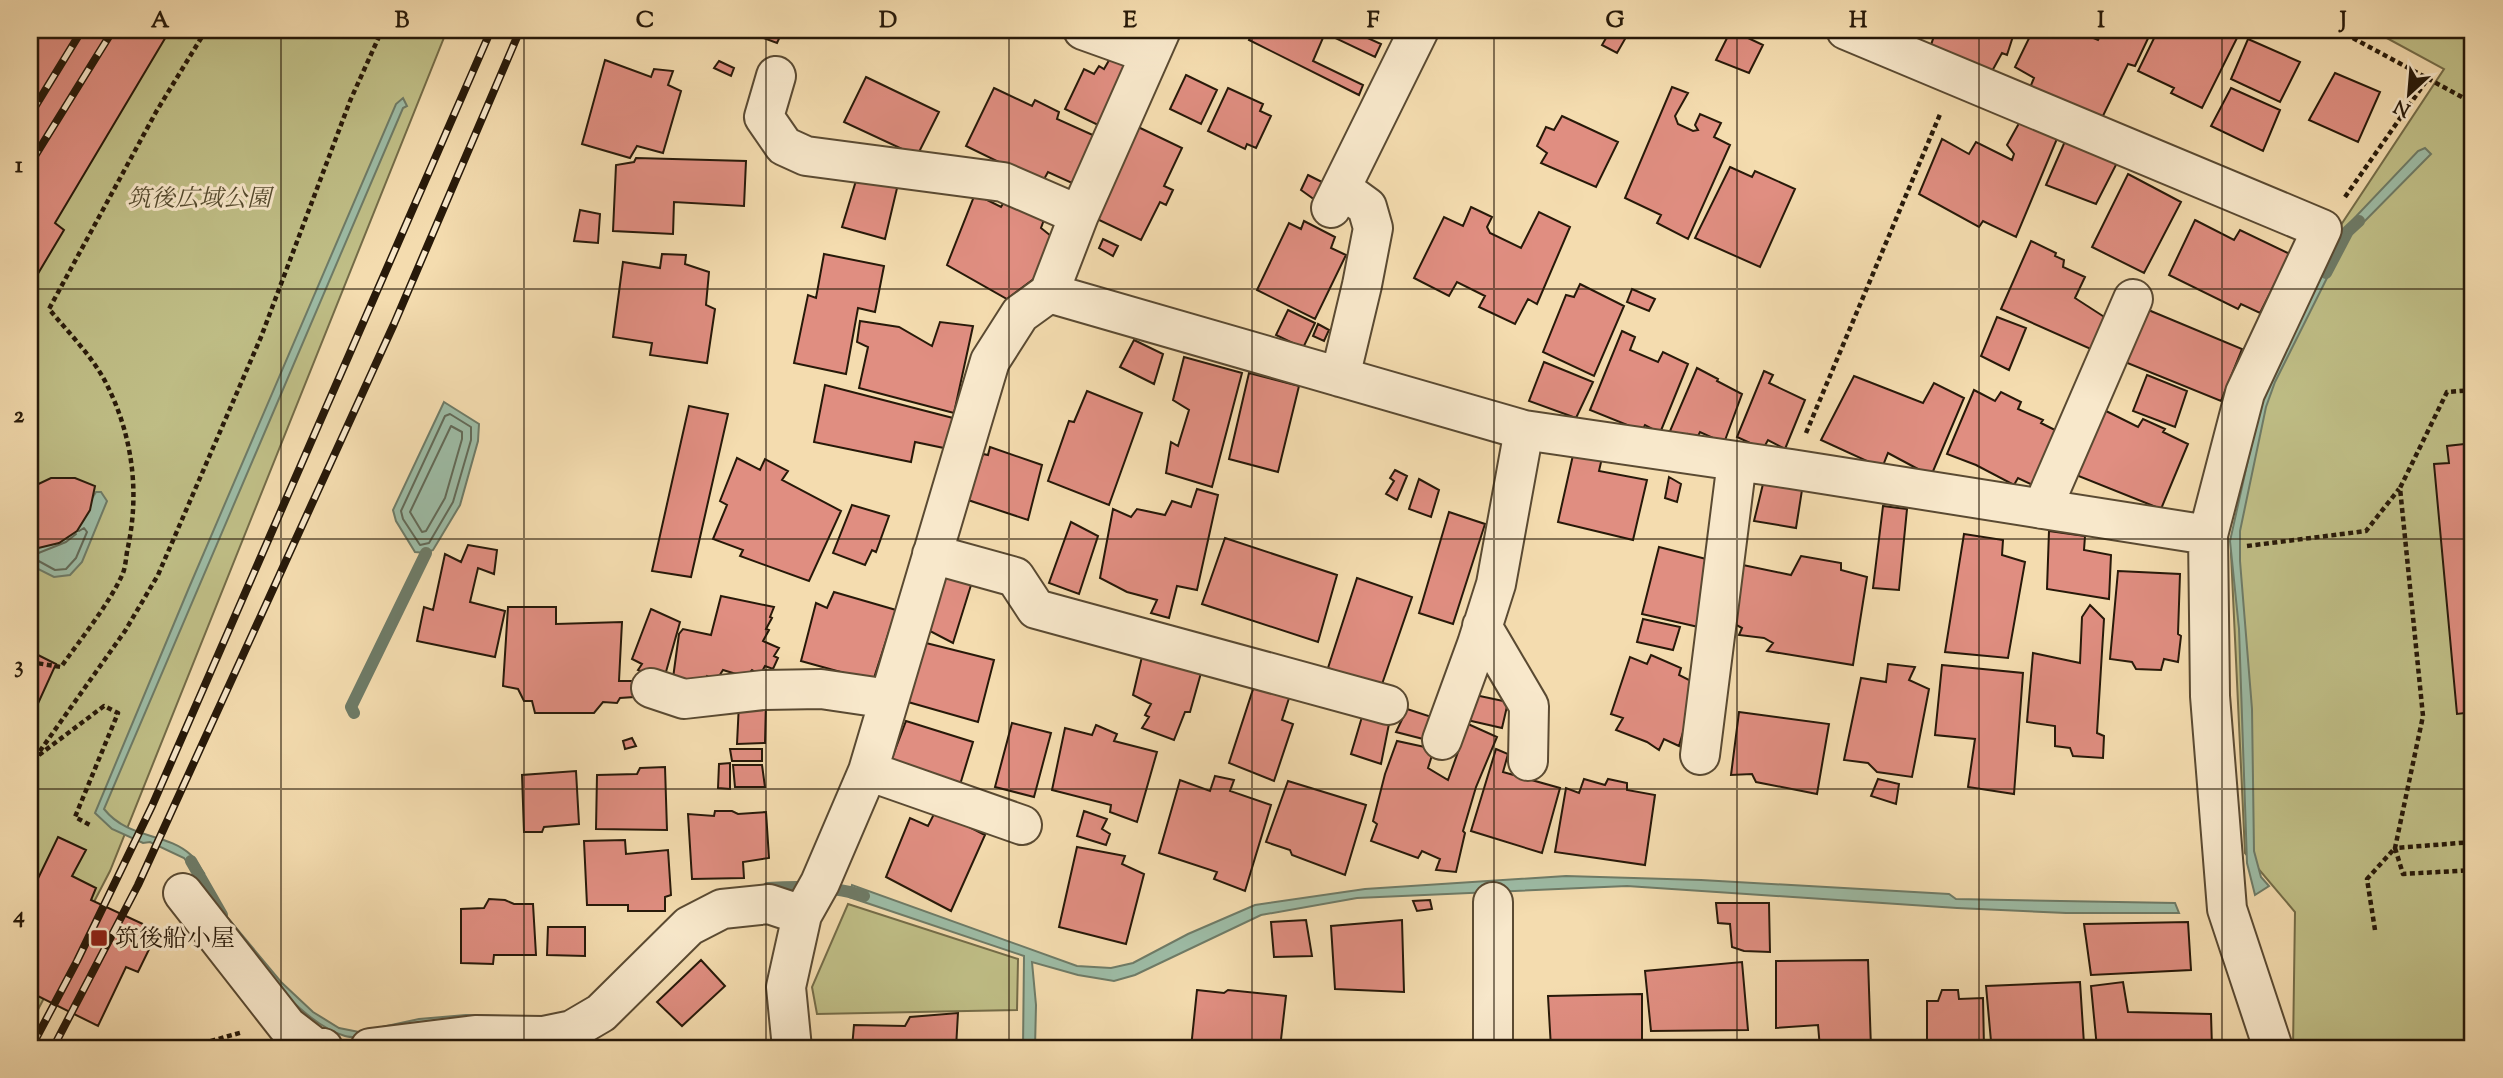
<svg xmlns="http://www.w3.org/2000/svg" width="2503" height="1078" font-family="'Sorts Mill Goudy','Noto Serif JP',serif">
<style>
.green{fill:#c0bf87;stroke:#746c48;stroke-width:2}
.water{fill:#9dbca6;stroke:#6e7b67;stroke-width:2}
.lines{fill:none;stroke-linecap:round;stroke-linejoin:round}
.shore{stroke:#626a58;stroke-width:2}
.stream{stroke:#6e7b67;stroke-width:12}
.building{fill:#e08e81;stroke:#271909;stroke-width:2}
.minor-casing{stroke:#5a4a32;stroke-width:42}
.path{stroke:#271909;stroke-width:4.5;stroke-dasharray:5 3.5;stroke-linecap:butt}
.minor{stroke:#f8e8cb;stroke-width:38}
.rail-casing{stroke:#271909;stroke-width:8}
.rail{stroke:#f8e8cb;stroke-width:5;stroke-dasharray:16;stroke-linecap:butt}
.grid{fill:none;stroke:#271909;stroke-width:2;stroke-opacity:0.55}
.poi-dot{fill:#8f2418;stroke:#f8e8cb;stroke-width:2.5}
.labels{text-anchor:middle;stroke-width:6;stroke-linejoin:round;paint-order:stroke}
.park-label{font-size:24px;font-style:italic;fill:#554b2f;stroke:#f8e8cb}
.poi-label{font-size:24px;fill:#271909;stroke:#f8e8cb;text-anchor:start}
.neatline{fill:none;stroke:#271909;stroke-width:2.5}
.grid-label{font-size:23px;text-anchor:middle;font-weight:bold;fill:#271909}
</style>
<rect width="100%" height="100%" fill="#f4dcaf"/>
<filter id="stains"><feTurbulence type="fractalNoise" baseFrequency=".00286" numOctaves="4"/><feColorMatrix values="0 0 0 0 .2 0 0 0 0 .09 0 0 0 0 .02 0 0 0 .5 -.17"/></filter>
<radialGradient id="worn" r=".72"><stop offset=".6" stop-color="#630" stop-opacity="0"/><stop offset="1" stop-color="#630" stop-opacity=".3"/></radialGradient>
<path class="green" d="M30 30H447L110 871 30 1025Z
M2372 30H2473V1048H2293L2295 912 2245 853 2231 553 2262 387 2331 240 2444 69Z
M848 904 1018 959 1017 1010 817 1014 812 987Z"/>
<path class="water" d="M403 98 407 106 403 108 104 809C129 840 166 832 191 855 196 860 200 868 204 873L197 876 184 858 150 842 143 843 112 829 95 813 188 590 396 104Z
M2425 148 2431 154 2352 234 2344 229 2418 151Z
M2329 257 2336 260 2275 382 2266 407 2240 531V561L2252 709 2254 851 2261 877 2269 886 2255 895 2247 863 2239 629 2230 541 2264 388Z
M444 402 479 424 478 441 460 505 433 550 426 553 415 552 396 521 393 510Z
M96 492H101L107 501 82 562 70 575 54 577 30 565V546L36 547 76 524Z
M1566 876 1701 880 1949 894 1956 899 2175 903 2179 913H2066L1957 908 1627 886 1357 898 1261 915 1135 975 1114 981 1078 975 1032 962 1036 1005 1035 1048H1023L1024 956 849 897 852 885 1077 966 1111 968 1133 963 1188 934 1255 905 1365 889Z
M222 911 281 982 313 1012 339 1028 359 1032 419 1019 466 1015 531 1017 366 1037C359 1037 351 1038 345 1036 297 1022 249 951 218 914Z"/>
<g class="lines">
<path class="shore" d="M450 414 471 427V440L453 502 429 543 420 545 403 519 401 511 445 416Z
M451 426 462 432V439L445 498 426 531 422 532 410 512Z
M76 534 66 542 36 554 35 559 55 570 66 569 76 558 87 532 84 528 79 531"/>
<path class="stream" d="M2326 273 2348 231 2359 221
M354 713 351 707 426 553
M191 861 222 915
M768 888C798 886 836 886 864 896"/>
</g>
<path class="building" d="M30 30H170L55 223 64 230 30 287Z
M742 30H783L777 43Z
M1254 30H1350L1381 44 1375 57 1325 33 1313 61 1363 85 1359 95 1249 40Z
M1731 30 1763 45 1749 73 1716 60Z
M1886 30H1924L1915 47Z
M1936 30H2015L2007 55 2002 53 1991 73 1930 48Z
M2033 30H2074L2098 40 2103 30H2152L2135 66 2128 64 2101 120 2029 90 2034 78 2015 67Z
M2158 30H2225L2238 36 2202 108 2171 93 2174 88 2138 71Z
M1610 31 1625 39 1617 53 1602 45Z
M2248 39 2300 62 2280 102 2231 79Z
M1112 55 1129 64 1098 125 1065 109 1084 69 1094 74 1099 66 1104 69Z
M605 60 651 77 654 69 673 71 668 85 681 91 663 153 637 146 630 158 582 144Z
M719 61 734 68 731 76 714 68Z
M2335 73 2380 92 2358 142 2309 120Z
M1186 75 1217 90 1201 124 1170 109Z
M866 77 939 112 917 156 844 122Z
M1672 87 1688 93 1675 116 1678 124 1693 131 1698 130 1695 125 1700 114 1721 123 1714 137 1730 145 1688 239 1657 223 1661 215 1625 198Z
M994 88 1032 106 1035 100 1059 112 1057 119 1095 136 1072 183 1048 172 1042 183 966 146Z
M1228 88 1263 104 1260 111 1271 116 1256 148 1247 144 1245 149 1208 131Z
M2231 88 2280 110 2263 151 2211 126Z
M1562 116 1618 142 1596 187 1541 163 1547 153 1537 146 1546 127 1554 130Z
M2023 116 2059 134 2016 237 1983 221 1979 227 1919 194 1942 139 1969 154 1976 142 2012 160 2014 154 2007 145Z
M1136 126 1182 148 1164 186 1173 190 1166 205 1160 202 1141 240 1097 219Z
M2069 132 2120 157 2096 204 2046 185Z
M636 158 746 161 744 206 674 202 673 234 613 231 616 165 634 162Z
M1730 167 1752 177 1755 171 1795 189 1760 267 1695 238Z
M858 174 898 184 885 239 842 227Z
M2128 174 2181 202 2144 273 2092 247Z
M1308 175 1324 183 1315 200 1301 190Z
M975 194 1001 207 1007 197 1045 217 1041 228 1051 236 1035 278 1007 299 947 265Z
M1471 207 1492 217 1487 227 1490 233 1521 248 1539 212 1570 227 1537 304 1528 299 1515 324 1479 307 1485 296 1457 282 1449 296 1414 278 1444 217 1463 226Z
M580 210 600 214 598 243 574 241Z
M2195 220 2234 240 2240 230 2290 254 2260 313 2241 304 2238 309 2169 275Z
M1304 221 1335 237 1331 248 1346 255 1315 319 1257 290 1289 223 1301 229Z
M1103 239 1118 246 1113 256 1099 248Z
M2031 241 2056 253 2055 256 2064 260 2063 267 2085 277 2075 298 2109 320 2093 350 2001 309Z
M662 254 686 255 685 264 709 272 706 305 715 309 707 363 650 355 652 343 613 337 623 262 660 268Z
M824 254 884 266 875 312 858 308 846 374 794 363 808 295 816 298Z
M1580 284 1624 306 1594 376 1543 352 1566 295 1574 297Z
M1632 289 1655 299 1649 311 1627 302Z
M2146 309 2242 349 2221 401 2120 360Z
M1288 310 1315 323 1303 348 1276 335Z
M1997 317 2026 328 2009 370 1981 356Z
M860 321 899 327 932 346 940 322 973 326 954 413 859 388 868 347 857 342Z
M1318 324 1329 330 1324 341 1313 336Z
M1622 331 1635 337 1630 350 1658 362 1663 352 1688 364 1660 433 1645 425 1642 431 1590 410Z
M1134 340 1163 354 1154 384 1120 367Z
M1184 357 1242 373 1212 487 1166 473 1171 442 1178 446 1189 410 1173 400Z
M1544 362 1593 382 1576 418 1529 401Z
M1697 368 1718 379 1717 381 1742 394 1724 443 1700 432 1697 438 1688 434 1686 440 1670 431Z
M1764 371 1773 375 1769 383 1805 400 1785 449 1768 440 1763 449 1737 437Z
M1249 373 1299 386 1278 472 1229 459Z
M2147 375 2187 391 2175 427 2133 411Z
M1854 376 1923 403 1934 383 1964 398 1931 476 1888 453 1882 468 1821 440Z
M825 385 953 418 944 448 915 442 911 462 814 442Z
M1974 390 1995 401 2001 392 2021 402 2018 409 2043 420 2041 423 2061 433 2039 488 2018 478 2014 485 1976 465 1947 454Z
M1087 391 1142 413 1109 505 1048 481 1069 421 1074 422Z
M689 406 728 414 691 577 652 571Z
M2100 408 2138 427 2143 419 2165 429 2163 432 2188 444 2161 509 2071 473Z
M2473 443V712L2457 714 2434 464 2449 463 2447 446Z
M990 447 1042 465 1028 520 968 500 983 454 988 455Z
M1573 455 1602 458 1599 471 1647 480 1633 540 1558 522Z
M737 458 760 470 765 459 788 471 782 480 841 511 809 581 740 556 743 550 713 539 727 505 720 501Z
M1395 470 1407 476 1397 500 1386 494 1394 481 1390 478Z
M1669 477 1681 484 1677 502 1665 498Z
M51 478H75L95 486 90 510 77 531 59 543 30 550V488Z
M1419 479 1439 490 1431 517 1409 509Z
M1763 484 1802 490 1796 528 1754 521Z
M1197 489 1218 495 1197 590 1177 586 1169 618 1151 613 1157 600 1127 592 1100 578 1113 509 1131 517 1137 509 1165 515 1172 501 1191 507Z
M852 505 889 516 876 552 872 550 865 565 833 553Z
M1883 506 1907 509 1899 590 1873 588Z
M1449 512 1485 524 1453 624 1419 613Z
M1071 522 1098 536 1079 594 1049 583Z
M2049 531 2085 536 2084 550 2111 555 2109 599 2047 589Z
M1964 534 2003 540 2002 555 2025 562 2008 658 1945 652Z
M1225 538 1337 575 1318 642 1202 604Z
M468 545 497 550 494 574 478 568 470 602 505 611 495 657 417 641 424 607 433 610 445 554 461 562Z
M1659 547 1718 562 1707 629 1642 614Z
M1801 556 1841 563V570L1867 577 1853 665 1767 651 1773 643 1764 638 1739 635 1742 628 1731 622 1738 564 1791 575Z
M2118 571 2180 574 2178 634 2181 636 2178 662 2164 659 2161 670 2136 669 2132 662 2110 659Z
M946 573 972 582 953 643 928 630Z
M1357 578 1412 597 1380 690 1328 668Z
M834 592 896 610 873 681 801 661 816 603 827 608Z
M721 596 774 607 770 617 772 618 766 629 769 630 763 641 779 648 774 656 778 658 773 669 765 666 760 675 752 670 746 677 723 670 716 681 707 676 702 684 684 679 682 682 673 678 679 634 683 629 711 635Z
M2090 605 2104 619 2097 733 2104 736 2103 758 2073 756 2070 748 2055 746V726L2027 722 2033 653 2080 663 2082 617Z
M508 607H556V624L622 622 619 681H632L634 697 620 698 617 703 603 702 594 713H535L532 701H524L518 689 503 686Z
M651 609 680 622 664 679 638 670 642 664 632 659Z
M1643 619 1680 627 1673 650 1637 642Z
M926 643 994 660 978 722 908 702Z
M1144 648 1203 666 1190 712H1185L1174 740 1142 728 1149 717 1145 715 1151 704 1133 695Z
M30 651 56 664 30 721Z
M1651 655 1681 668 1679 675 1697 684 1679 746 1664 739 1659 750 1647 742 1616 730 1623 718 1611 714 1630 657 1647 664Z
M1888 664 1915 667 1909 680 1929 689 1912 777 1877 772 1868 763 1844 760 1861 678 1886 682Z
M1942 665 2023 673 2014 794 1968 787 1975 739 1935 735Z
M1256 680 1291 692 1282 720 1293 724 1274 781 1229 763Z
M1475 695 1508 702 1502 728 1467 720Z
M739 703H766L765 743 737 744Z
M1407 709 1444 721 1435 742 1396 732Z
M1364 710 1390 719 1381 764 1351 754Z
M1739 712 1829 724 1817 794 1756 782 1752 774 1731 775Z
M906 721 973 742 959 788 889 766Z
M1012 723 1051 733 1034 797 995 787Z
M1468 724 1497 737 1476 787 1463 831 1465 833 1456 872 1436 870 1440 859 1422 851 1418 858 1371 841 1377 824 1373 821 1385 774 1397 741 1434 749 1428 768 1448 780Z
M1096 725 1117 734 1114 741 1157 752 1137 822 1110 812 1111 805 1052 790 1065 728 1092 735Z
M632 738 636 746 625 749 623 741Z
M730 749H762V761H732Z
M1496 749 1508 754 1503 772 1560 788 1542 853 1471 831Z
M730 763V789L718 788 719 764Z
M733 765H762L765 787H735Z
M665 767 667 830 596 829 597 775 637 774 640 768Z
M576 771 579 824 544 827 542 832H524L522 775Z
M1215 776 1234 780 1230 791 1271 805 1245 891 1214 879 1217 872 1159 853 1180 780 1210 791Z
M1584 779 1605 785 1608 779 1627 783V790L1655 795 1645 865 1555 852 1566 788 1579 793Z
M1878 779 1899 784 1896 804 1871 796Z
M1288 781 1366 805 1345 875 1292 855 1290 850 1266 842Z
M936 810 985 835 951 911 886 877 910 818 928 826Z
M715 811H732L738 814 766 812 769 858 743 862 744 878 692 879 688 814 714 816Z
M1084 811 1107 819 1102 829 1110 834 1106 845 1077 836Z
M58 837 86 850 72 876 96 888 91 900 158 931 138 972 126 967 98 1026 38 996 30 1013V895Z
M625 840 626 854 668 850 671 895 665 897V911H628V905H587L584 841Z
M1077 847 1125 856 1122 864 1144 874 1126 944 1059 927Z
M489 899 505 900 514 904H533L536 955H494L493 964 461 963V909L484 908Z
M1430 900 1432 909 1417 911 1413 901Z
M1716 903H1769L1770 952 1744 951 1732 947 1730 924 1718 923Z
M1306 920 1312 956 1274 957 1271 922Z
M1402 920 1404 992 1335 989 1331 926Z
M2188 922 2191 970 2091 975 2084 924Z
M548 927H585V956L547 955Z
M701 960 725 986 682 1026 657 1002Z
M1868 960 1871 1048H1820L1818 1025 1776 1028V961Z
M1742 962 1748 1030 1651 1031 1645 971Z
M2080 982 2084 1044 1991 1041 1986 986Z
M2123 982 2128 1012 2211 1014 2212 1048H2097L2091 986Z
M1197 990 1224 993 1228 990 1286 996 1280 1048H1191Z
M1942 990H1958L1959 999 1983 998 1984 1048H1920V1041L1927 1040V1001H1938Z
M1642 994V1048H1551L1548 996Z
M958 1013 956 1048H852L854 1025 905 1026 910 1017Z
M968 1042 1012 1044V1048H967Z"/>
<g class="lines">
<g class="minor-casing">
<path id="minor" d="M1083 30 1150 54
M1846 30 2322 229 2245 393 2208 535 2210 696 2227 909 2273 1048
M776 76 764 117 784 146 806 156 1003 182 1079 215
M1331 208 1419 30
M1049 293 1524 430 1791 469 2208 535
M1340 377 1362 285 1373 228 1367 207 1341 188
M2042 509 2133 299
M932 554 1015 577 1036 609 1388 705
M1482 626 1529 706 1528 761
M651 688 684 699 764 690 821 689 889 699
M1442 740 1477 644 1496 584 1524 430
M1700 755 1737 461
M868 771 1022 825
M183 893 287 1026 313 1046 323 1048
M1493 902V1048
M370 1048 475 1035 543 1036 572 1030 601 1013 689 926 722 909 769 904 802 915
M792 1048 786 987 802 915 820 883 868 771 990 361 1020 314 1049 293 1079 215 1161 30"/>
</g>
<path class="path" d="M2338 30 2473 103
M2345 197 2429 77
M2473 390 2447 392 2400 488 2423 716 2395 848 2473 842
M1806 433 1941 112
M2247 546 2366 531 2399 489
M30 662 61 667C80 640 110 603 123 573 126 565 126 555 128 547 140 490 132 433 105 381 91 355 68 332 49 309L156 112 206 30
M39 755 104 706 118 713 75 817 90 825
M30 765 125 631 158 575 261 337 350 101 382 30
M2375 930 2367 879 2395 848 2403 874 2473 870
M186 1048 243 1032"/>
<use href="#minor" class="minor"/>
<g class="rail-casing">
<path id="rail" d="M30 115 82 30
M30 164 113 30
M31 1048 77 961 152 806 491 30
M53 1048 138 885 394 324 520 30"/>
</g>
<use href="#rail" class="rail"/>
</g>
<path class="grid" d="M281 30V1048M524 30V1048M766 30V1048M1009 30V1048M1252 30V1048M1494 30V1048M1737 30V1048M1979 30V1048M2222 30V1048M30 289H2473M30 539H2473M30 789H2473"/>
<rect class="poi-dot" x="90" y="929" width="18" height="18" rx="3.5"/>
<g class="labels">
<g class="park-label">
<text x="199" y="206">筑後広域公園</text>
</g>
<g class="poi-label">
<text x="115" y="946">筑後船小屋</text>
</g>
</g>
<rect width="2503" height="1078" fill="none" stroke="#f4dcaf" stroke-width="77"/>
<g transform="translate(2409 94) rotate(206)" stroke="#f8e8cb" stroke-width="5" paint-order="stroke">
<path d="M0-5L12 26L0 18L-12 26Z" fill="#271909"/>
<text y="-10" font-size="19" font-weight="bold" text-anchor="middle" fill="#271909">N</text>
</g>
<rect x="38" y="38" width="2426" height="1002" class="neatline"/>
<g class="grid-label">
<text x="160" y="27">A</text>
<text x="402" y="27">B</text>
<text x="645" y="27">C</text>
<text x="888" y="27">D</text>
<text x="1130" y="27">E</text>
<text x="1373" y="27">F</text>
<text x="1615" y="27">G</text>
<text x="1858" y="27">H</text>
<text x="2101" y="27">I</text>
<text x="2343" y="27">J</text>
<text x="19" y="172">1</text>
<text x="19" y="422">2</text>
<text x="19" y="672">3</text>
<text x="19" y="922">4</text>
</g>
<rect width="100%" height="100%" filter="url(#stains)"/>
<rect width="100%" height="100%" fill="url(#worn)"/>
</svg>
